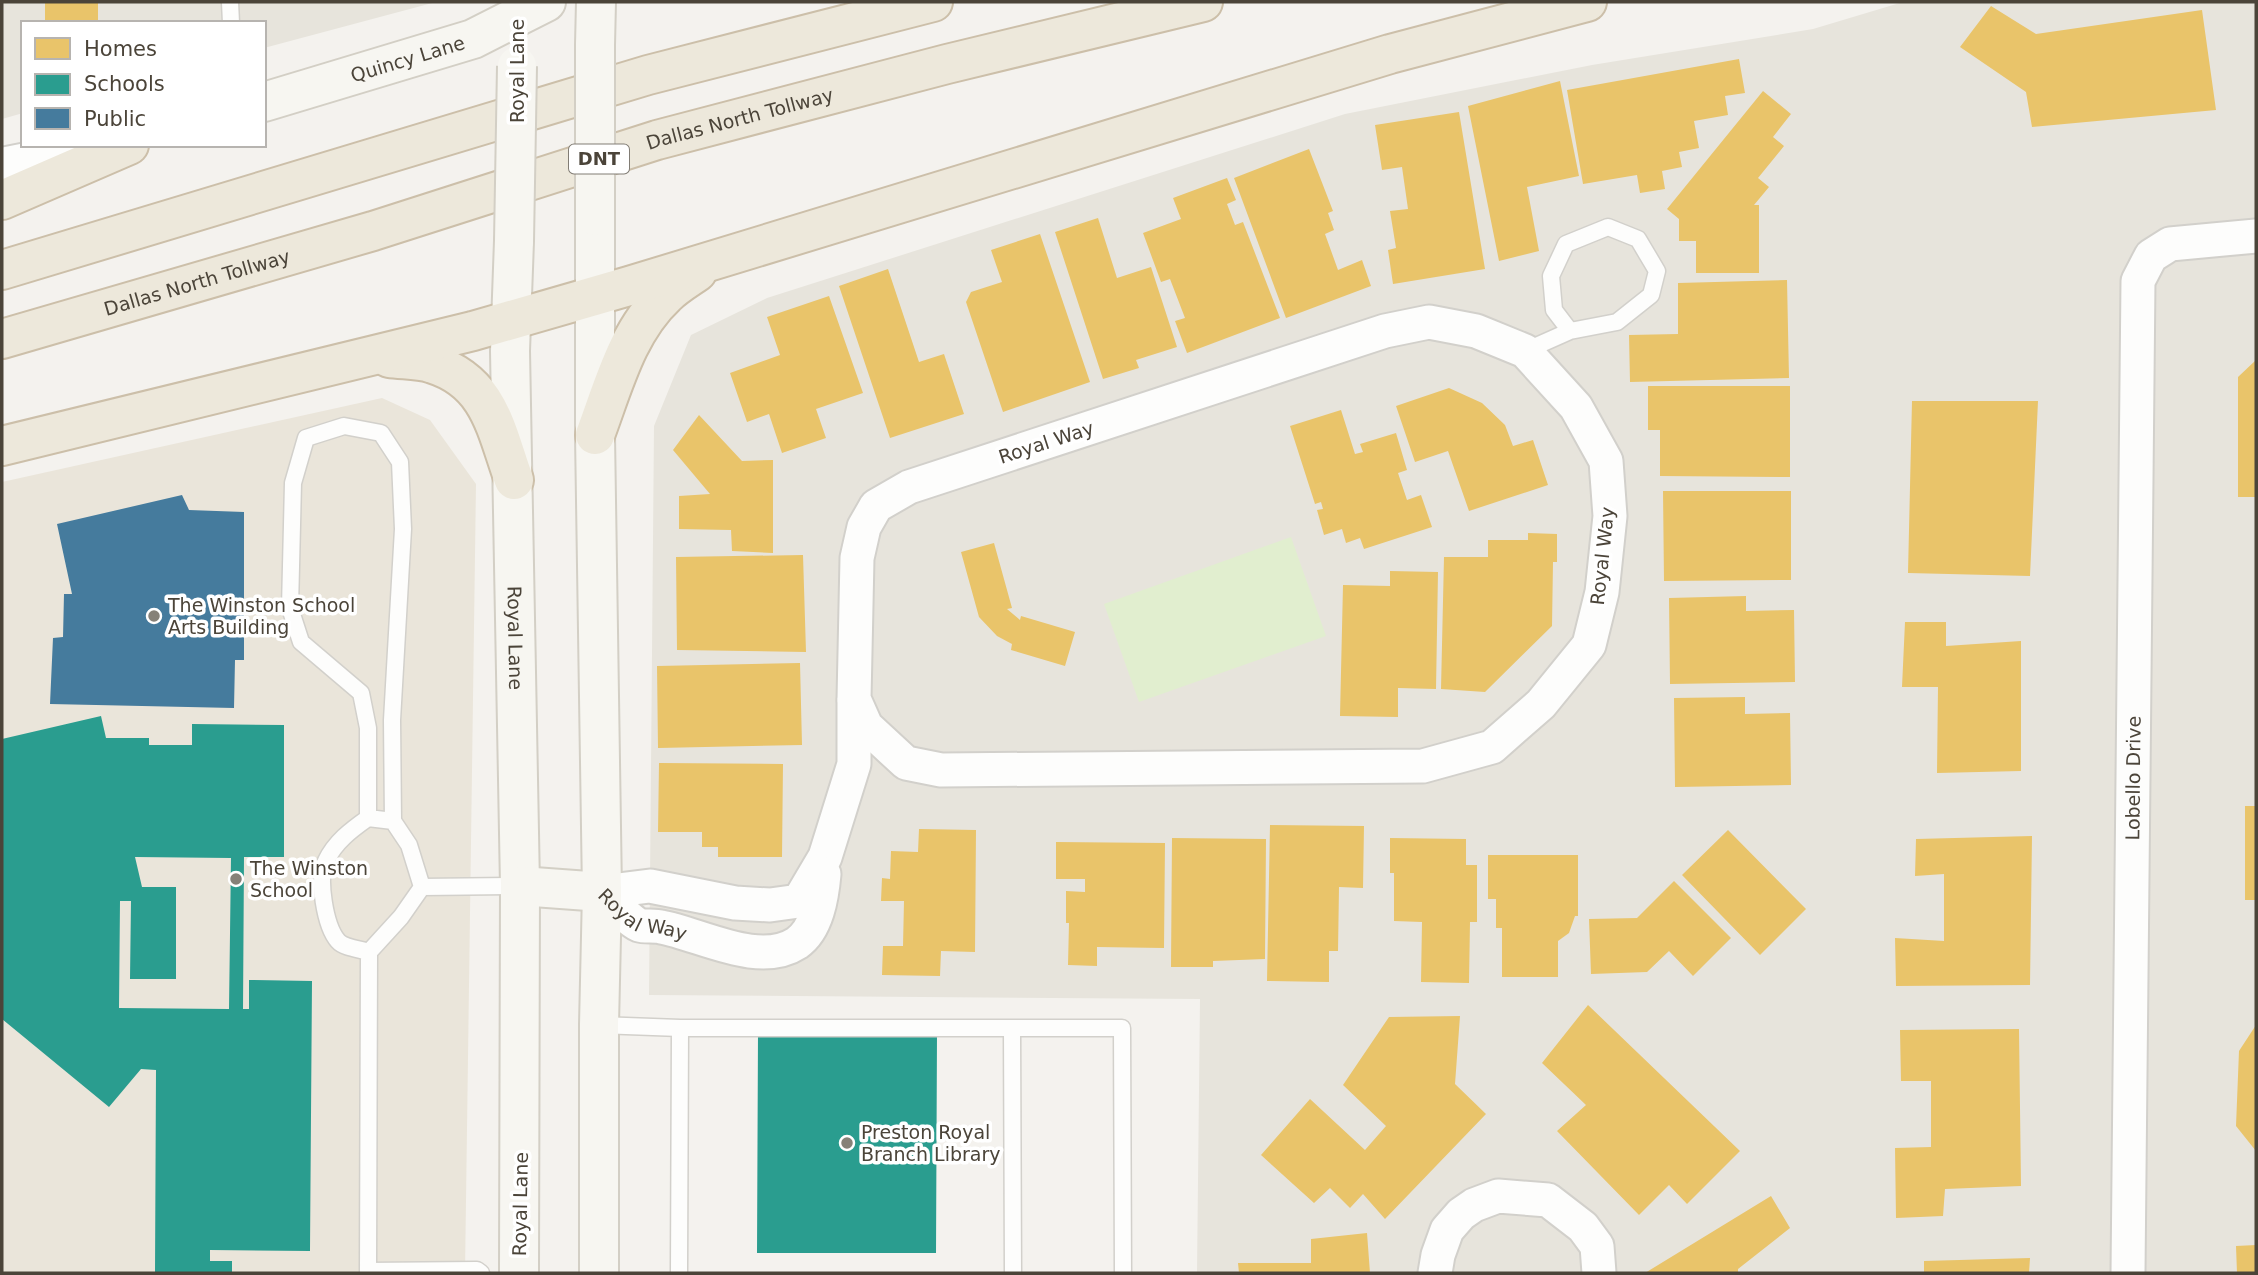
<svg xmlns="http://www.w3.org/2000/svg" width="2258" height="1275" font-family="'DejaVu Sans',sans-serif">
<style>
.residential{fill:#e7e4dc}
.education{fill:#eae5da}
.pitch{fill:#e1eecf}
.homes{fill:#e9c46a}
.schools{fill:#2a9d8f;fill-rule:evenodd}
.public{fill:#457b9d}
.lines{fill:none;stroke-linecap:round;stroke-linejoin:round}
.service-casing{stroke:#d2d0cb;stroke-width:19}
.minor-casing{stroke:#d2d0cb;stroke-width:37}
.tertiary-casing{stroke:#d2d0cb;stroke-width:42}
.secondary-casing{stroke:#d3cfc5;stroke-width:42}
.motorway-casing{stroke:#ccbfa9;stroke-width:42}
.service{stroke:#fdfdfc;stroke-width:16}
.minor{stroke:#fdfdfc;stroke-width:33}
.tertiary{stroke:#fdfdfc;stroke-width:38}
.secondary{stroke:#f7f6f1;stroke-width:38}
.motorway{stroke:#ede8db;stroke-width:38}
.secondary-bridge-casing{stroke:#d3cfc5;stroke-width:42;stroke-linecap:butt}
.secondary-bridge{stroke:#f7f6f1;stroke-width:38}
.poi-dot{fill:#868178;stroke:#fff;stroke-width:2.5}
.labels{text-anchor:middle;stroke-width:7;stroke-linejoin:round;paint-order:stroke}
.shield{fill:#fff;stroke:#817c74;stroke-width:2}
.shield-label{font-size:18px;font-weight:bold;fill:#4b4439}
.street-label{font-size:19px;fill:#4b4439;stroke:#fff}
.poi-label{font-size:19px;fill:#4b4439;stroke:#fff;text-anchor:start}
</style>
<rect width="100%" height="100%" fill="#f4f2ee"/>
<path class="residential" d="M2 2H436L264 48V23H23V113L2 119Z
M1903 2H2256V1273H1197L1200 999 649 995 654 426 691 335 767 298 1345 114 1592 65 1813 29Z"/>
<path class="education" d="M382 398 430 420 476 484 465 1273H2V482Z"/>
<path class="pitch" d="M1291 537 1326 636 1139 702 1104 604Z"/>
<path class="homes" d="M45 2H98V23H45Z
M1991 6 2036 34 2202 10 2216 110 2032 127 2026 92 1960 47Z
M1739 59 1745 93 1725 96 1728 115 1694 121 1699 148 1679 152 1682 167 1662 171 1665 189 1640 193 1637 175 1583 184 1567 90Z
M1560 81 1579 176 1527 187 1539 251 1499 261 1468 106Z
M1763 91 1791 114 1773 137 1784 146 1758 178 1769 187 1754 205H1759V273H1696V241H1679V219L1667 209Z
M1459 112 1485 269 1393 284 1388 250 1396 248 1390 211 1408 209 1402 167 1382 170 1375 125Z
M1309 149 1333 211 1328 213 1334 230 1325 234 1338 270 1362 260 1371 286 1286 318 1234 178Z
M1227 178 1236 200 1227 204 1235 225 1243 222 1280 318 1187 353 1175 321 1185 318 1170 279 1161 282 1143 233 1181 219 1173 198Z
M1098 218 1117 278 1151 267 1177 347 1136 360 1139 368 1103 379 1055 232Z
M1040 234 1090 382 1003 412 966 302 971 292 1002 282 991 250Z
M888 269 919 362 944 354 964 414 890 438 839 286Z
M1787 280 1789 378 1630 382 1629 335 1678 334V283Z
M829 296 863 393 816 409 826 438 782 453 769 414 747 422 730 373 780 355 767 317Z
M2256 360V497H2238V377Z
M1648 386H1790V477L1660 476V430H1648Z
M1449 388 1482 403 1505 425 1513 446 1533 440 1548 485 1469 511 1448 451 1415 462 1396 406Z
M1912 401H2038L2030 576 1908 573Z
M1341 410 1355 454 1363 452 1360 444 1396 433 1407 470 1398 473 1407 500 1421 495 1432 527 1364 549 1360 538 1346 543 1342 529 1324 535 1317 510 1323 509 1321 502 1315 504 1290 426Z
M699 415 742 461 773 460V553L732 551 731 530 679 529V496L710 494 673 450Z
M1663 491H1791V580L1664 581Z
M1528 533 1557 534V562H1553L1552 626 1485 692 1441 689 1444 557H1488V540H1528Z
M994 543 1012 608 1007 609 1020 620 1021 616 1075 632 1065 666 1011 650 1012 644 997 636 979 617 961 552Z
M803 555 806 652 677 650 676 557Z
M1390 571 1438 572 1436 689 1398 688V717L1340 716 1343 585 1390 586Z
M1746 596V611L1794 610 1795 682 1670 684 1669 598Z
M1905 622H1946V646L2021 641V771L1937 773 1938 687H1902Z
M800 663 802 745 658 748 657 666Z
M1745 697V714L1790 713 1791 785 1675 787 1674 698Z
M659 763 783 764 782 857H718V847H702V832H658Z
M2245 806H2256V900H2245Z
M1270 825 1364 826 1363 888 1339 887 1338 951H1329V982L1267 981Z
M919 829 976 830 975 952 941 951 940 976 882 975 883 946H903L904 901H881L882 878 890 879 891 851 918 852Z
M1728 830 1806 909 1760 955 1682 875Z
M2032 836 2030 985 1896 986 1895 938 1944 941V874L1915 876 1916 839Z
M1172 838 1266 839 1265 959 1213 961V967H1171Z
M1390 838 1466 839V865H1477V922H1470L1469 983 1421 982 1422 922 1394 921V873H1390Z
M1056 842 1165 843 1164 948 1097 947V966L1068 965 1069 923H1066V891L1085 892V879H1056Z
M1488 855H1578V916H1575L1569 933 1558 941V977H1502V928H1496V899H1488Z
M1674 881 1731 938 1693 976 1669 951 1647 972 1591 974 1589 919 1637 918Z
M1588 1005 1740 1151 1687 1204 1669 1185 1639 1215 1557 1131 1586 1105 1542 1063Z
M1460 1016 1455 1084 1486 1114 1385 1219 1363 1194 1350 1208 1330 1188 1314 1203 1261 1155 1310 1099 1365 1150 1386 1126 1343 1085 1389 1017Z
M2256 1025V1151L2236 1126 2239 1051Z
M2019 1029 2021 1186 1945 1189 1943 1216 1896 1218 1895 1148 1931 1147V1081H1901L1900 1030Z
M1771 1196 1790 1228 1738 1269V1273H1645Z
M1367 1233 1370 1273H1239L1238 1263H1311V1239Z
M2256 1245V1273H2237L2236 1246Z
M2030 1258 2029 1273H1924V1261Z"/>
<path class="schools" d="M101 716 106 738H149V745H192V724L284 725V857H244L243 1009H249V980L312 981 310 1251 210 1250V1261H232V1273H155L156 1070 141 1069 109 1107 2 1019V739ZM135 857 231 858 229 1009 119 1008 120 901H131L130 979H176V887H142Z
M758 1032 937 1033 936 1253H757Z"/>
<path class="public" d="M182 495 189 510 244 512V660H235L234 708 50 704 53 638 63 637 64 594H72L57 524Z"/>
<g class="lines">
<g class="service-casing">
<path id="service" d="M230 2 231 23
M1525 351 1570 331 1617 322 1651 295 1657 271 1638 239 1608 227 1566 244 1551 276 1554 310 1570 331
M368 818V728L361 693 301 642 290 608 293 483 306 438 344 426 381 433 400 462 403 529 392 720 393 821
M422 887 401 917 369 952 368 1271 477 1270 481 1273
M422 887 520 886
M369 952C360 949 344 948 338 941 325 926 317 878 326 861 335 842 351 830 368 818L393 821 409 845 422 887
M599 1025 680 1028H1122L1123 1273
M1012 1028 1013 1273
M679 1273 680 1028"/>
</g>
<g class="minor-casing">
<g id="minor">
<path d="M1429 322 1476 331 1525 351 1576 407 1606 461 1610 516 1602 592 1589 645 1541 704 1492 747 1423 766 941 770 906 763 866 726 854 699 857 558 864 527 876 506 909 487 1385 331Z"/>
<path d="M602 892 650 886 735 903 770 905 799 901 825 857 854 764V701"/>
<path id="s1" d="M602 892C612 901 628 920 639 925 645 927 654 925 661 927 700 934 759 968 797 943 817 929 822 897 824 874"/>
<path d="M1435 1273 1438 1255 1447 1230 1461 1214 1474 1205 1498 1196 1548 1200 1583 1227 1597 1246 1599 1273"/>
<path id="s2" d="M2128 1273 2138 281 2151 256 2170 244 2256 236"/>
</g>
</g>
<g class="tertiary-casing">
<path id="tertiary" d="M2 167 107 146"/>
</g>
<g class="secondary-casing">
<g id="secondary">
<path d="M595 45 596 2"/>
<path id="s3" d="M264 102 473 39 546 2"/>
<path d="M595 216V435L602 892 599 1025V1273"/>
<path id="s4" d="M514 241 510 351 520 886 519 1273"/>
<path d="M520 886 602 892"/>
</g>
</g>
<g class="motorway-casing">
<g id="motorway">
<path d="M2 200 129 145"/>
<path d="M2 270 648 75 933 2"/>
<path id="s5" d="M2 339 373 231 657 140 947 64 1203 2"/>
<path d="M389 358C403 360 420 359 433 364 490 382 496 430 514 480"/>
<path d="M595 435C613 387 627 331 666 295 675 286 687 279 697 272"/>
<path d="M2 446 473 331 629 286 1390 54 1587 2"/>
</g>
</g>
<use href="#service" class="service"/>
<use href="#minor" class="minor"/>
<use href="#tertiary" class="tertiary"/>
<use href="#secondary" class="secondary"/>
<use href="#motorway" class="motorway"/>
<g class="secondary-bridge-casing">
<path id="secondary-bridge" d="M595 45V216
M514 241 517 66"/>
</g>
<use href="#secondary-bridge" class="secondary-bridge"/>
</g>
<g class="poi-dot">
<circle cx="154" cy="616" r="7"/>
<circle cx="236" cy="879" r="7"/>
<circle cx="847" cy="1143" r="7"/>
</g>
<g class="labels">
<rect class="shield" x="569" y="144.5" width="60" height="29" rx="5"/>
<g class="shield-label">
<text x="599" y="165">DNT</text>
</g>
<g class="street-label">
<text dy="7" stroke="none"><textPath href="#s3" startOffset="150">Quincy Lane</textPath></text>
<text transform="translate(517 71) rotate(-90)" y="7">Royal Lane</text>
<text dy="7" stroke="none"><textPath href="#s5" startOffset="770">Dallas North Tollway</textPath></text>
<text dy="7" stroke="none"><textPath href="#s5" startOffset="203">Dallas North Tollway</textPath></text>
<text transform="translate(1046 442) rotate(-18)" y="7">Royal Way</text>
<text transform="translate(1602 556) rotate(-84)" y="7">Royal Way</text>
<text dy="7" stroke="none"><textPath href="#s4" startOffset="397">Royal Lane</textPath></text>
<text dy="7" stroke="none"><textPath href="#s2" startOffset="495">Lobello Drive</textPath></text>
<text dy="7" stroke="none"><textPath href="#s1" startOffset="49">Royal Way</textPath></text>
<text transform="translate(520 1204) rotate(-89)" y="7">Royal Lane</text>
</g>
<g class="poi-label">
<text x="168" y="612">The Winston School<tspan x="168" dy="22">Arts Building</tspan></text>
<text x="250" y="875">The Winston<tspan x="250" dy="22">School</tspan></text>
<text x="861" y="1139">Preston Royal<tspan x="861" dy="22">Branch Library</tspan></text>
</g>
</g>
<rect width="2258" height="1275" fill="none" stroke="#4b4439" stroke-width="7"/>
<rect x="21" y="21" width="245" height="126" fill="#ffffff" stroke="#b7b4b0" stroke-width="2"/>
<rect x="35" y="38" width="35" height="21" fill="#e9c46a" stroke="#b7b4b0" stroke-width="2"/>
<text x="84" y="56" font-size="21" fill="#4b4439">Homes</text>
<rect x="35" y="74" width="35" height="21" fill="#2a9d8f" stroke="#b7b4b0" stroke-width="2"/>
<text x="84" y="91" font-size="21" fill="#4b4439">Schools</text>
<rect x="35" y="108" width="35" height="21" fill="#457b9d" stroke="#b7b4b0" stroke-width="2"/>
<text x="84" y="126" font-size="21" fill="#4b4439">Public</text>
</svg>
